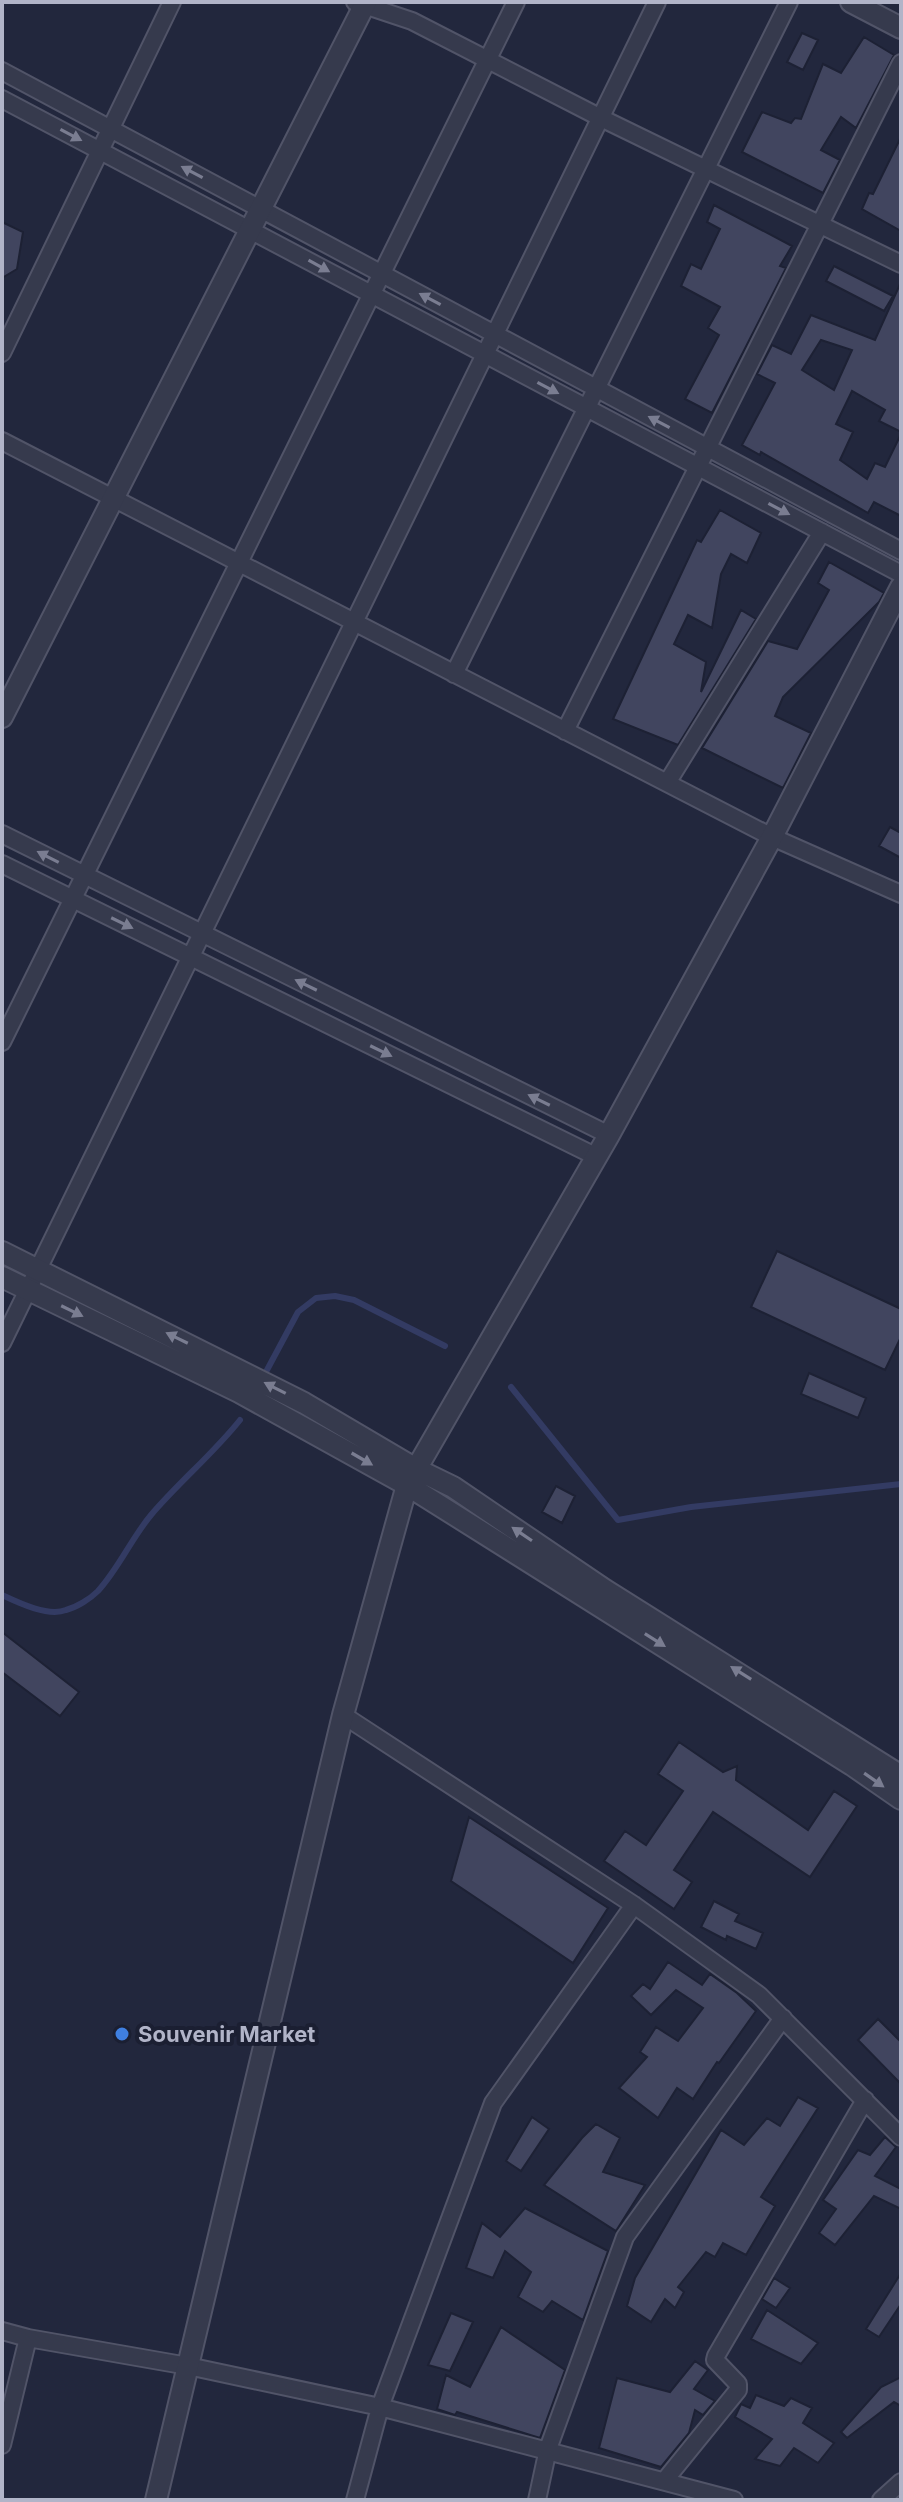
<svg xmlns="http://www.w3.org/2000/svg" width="903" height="2502" font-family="Inter,sans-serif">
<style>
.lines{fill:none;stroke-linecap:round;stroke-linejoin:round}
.stream{stroke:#333b63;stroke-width:6}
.building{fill:#41455f;stroke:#1d2134;stroke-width:2;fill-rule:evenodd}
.minor-casing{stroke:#515468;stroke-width:20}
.tertiary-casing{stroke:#515468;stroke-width:24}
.minor{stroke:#363a4d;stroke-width:16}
.tertiary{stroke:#363a4d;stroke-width:20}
.oneway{fill:#7a7d91}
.shop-dot{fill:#3f7fe0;stroke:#1b1f32;stroke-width:3}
.labels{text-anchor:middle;stroke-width:8;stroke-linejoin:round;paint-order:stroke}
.poi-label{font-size:22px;font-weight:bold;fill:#b1b4c8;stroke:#1b1f32;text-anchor:start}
</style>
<rect width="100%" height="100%" fill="#22273d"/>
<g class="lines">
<path class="stream" d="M267 1370 298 1312 316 1298 335 1296 354 1300 445 1346
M511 1387 618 1520 691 1507 901 1484
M2 1595C19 1603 48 1617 66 1610 77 1607 90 1599 98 1591 119 1568 131 1539 151 1515 179 1482 213 1454 240 1420"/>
</g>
<path class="building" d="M802 33 818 40 803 70 787 62Z
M864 37 894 55 856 128 841 117 821 150 840 160 823 193 742 152 762 112 791 123 795 118 801 119 823 64 841 73Z
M901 137V231L862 209 869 193 873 194Z
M714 205 792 246 780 266 786 268 712 413 685 399 719 335 708 328 720 307 681 286 691 264 701 269 720 229 707 222Z
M2 222 23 232 17 269 2 278Z
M834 266 893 296 884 311 826 281Z
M901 282V432L879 421 885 410 852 391 836 424 853 432 840 460 867 479 875 463 885 467 901 434V516L874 502 868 513 761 452 760 455 742 445 775 383 757 374 772 345 791 354 811 315 875 340ZM821 340 852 350 834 390 802 370Z
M720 510 761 533 747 563 731 554 721 574 712 628 688 615 674 644 706 662 701 692 741 610 756 619 678 745 613 719 697 540 701 542Z
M829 562 884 593 879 602 783 697 775 716 811 733 783 788 702 748 768 641 797 649 829 590 818 583Z
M890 827 901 833V858L879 846Z
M777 1251 901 1309V1337L885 1370 751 1307Z
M809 1373 866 1398 858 1418 801 1394Z
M556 1486 575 1496 562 1523 542 1512Z
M2 1632 79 1692 60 1716 2 1672Z
M679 1742 723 1772 737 1766 736 1780 808 1830 834 1791 857 1806 810 1877 713 1812 674 1870 692 1882 674 1909 604 1861 625 1831 646 1845 683 1791 658 1774Z
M469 1817 608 1908 573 1963 451 1881Z
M714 1901 739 1914 735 1921 763 1933 756 1949 727 1936 726 1940 701 1927Z
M668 1962 702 1985 710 1974 737 1993 756 2011 719 2063 717 2062 693 2099 677 2088 658 2118 619 2088 647 2057 640 2052 656 2027 678 2041 703 2008 676 1990 651 2015 631 1996 643 1984 650 1989Z
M878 2019 901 2042V2084L858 2040Z
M798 2097 818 2108 761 2197 775 2206 746 2255 723 2243 715 2257 706 2252 678 2287 684 2292 675 2308 665 2299 651 2322 627 2306 635 2278 721 2130 744 2145 767 2118 780 2126Z
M532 2117 549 2129 521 2171 506 2161Z
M596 2124 620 2138 603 2172 645 2185 616 2231 544 2185 582 2138Z
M885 2137 896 2147 875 2176 901 2189V2209L874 2196 835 2245 819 2233 836 2209 823 2200 858 2150 870 2155Z
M525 2208 608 2251 583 2320 552 2301 543 2312 518 2297 531 2272 505 2251 493 2278 466 2268 482 2223 500 2237Z
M901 2273V2304L879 2337 866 2329Z
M774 2278 790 2288 776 2308 762 2299Z
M767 2310 818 2343 801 2364 751 2339Z
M451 2313 473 2322 450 2371 428 2365Z
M501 2327 565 2370 540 2438 457 2412 455 2415 437 2409 446 2375 470 2387Z
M695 2361 708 2370 694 2389 715 2401 703 2415 695 2410 689 2433 661 2467 599 2448 617 2378 670 2392Z
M901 2377V2406L894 2402 847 2438 841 2432 881 2387Z
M756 2395 784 2406 791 2398 812 2408 803 2423 834 2443 818 2463 794 2448 780 2466 755 2459 772 2439 735 2417 741 2404 750 2408Z"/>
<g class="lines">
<g class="minor-casing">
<path id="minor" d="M355 2 412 21 601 118 901 264
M2 71 901 551
M2 99 901 574
M2 353 172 2
M2 441 772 837 901 894
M454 674 789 2
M565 731 901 63
M667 783 822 532
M2 834 609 1135
M2 864 597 1157
M2 1042 516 2
M2 1343 657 2
M343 1715 634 1905 759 1995 901 2137
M2 2331 28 2338 188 2366 380 2407 734 2500
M2 2445 28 2338
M665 2480 738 2390V2384L715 2360 716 2356 865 2100
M355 2500 380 2407 493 2103 634 1905
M537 2500 548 2449 625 2237 783 2018
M881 2500 901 2482"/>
</g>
<g class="tertiary-casing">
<path id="tertiary" d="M851 2 901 28
M2 717 366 2
M2 1252 304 1403 416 1469 453 1487 605 1590 901 1776
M2 1277 239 1392 407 1485 852 1765 901 1799
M156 2500 343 1715 407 1485 609 1135 772 837 901 587"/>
</g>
<use href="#minor" class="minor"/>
<use href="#tertiary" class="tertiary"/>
</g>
<defs><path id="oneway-solid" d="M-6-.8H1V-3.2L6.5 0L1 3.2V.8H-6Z" transform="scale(2)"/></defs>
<g class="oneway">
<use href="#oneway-solid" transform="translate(71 135) rotate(28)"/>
<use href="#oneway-solid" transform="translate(192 172) rotate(-152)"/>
<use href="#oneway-solid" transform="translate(319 266) rotate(29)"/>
<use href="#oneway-solid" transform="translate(430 299) rotate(-152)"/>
<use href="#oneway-solid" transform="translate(548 388) rotate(28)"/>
<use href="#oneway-solid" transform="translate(659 422) rotate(-152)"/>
<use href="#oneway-solid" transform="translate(779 509) rotate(28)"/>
<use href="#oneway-solid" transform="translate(48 857) rotate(-153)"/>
<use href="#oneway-solid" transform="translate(122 923) rotate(26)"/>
<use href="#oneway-solid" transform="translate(306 985) rotate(-154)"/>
<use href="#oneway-solid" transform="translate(381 1051) rotate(26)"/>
<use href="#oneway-solid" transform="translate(539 1100) rotate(-154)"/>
<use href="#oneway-solid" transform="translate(72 1311) rotate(26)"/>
<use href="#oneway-solid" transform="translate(177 1338) rotate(-154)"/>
<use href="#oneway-solid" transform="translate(275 1388) rotate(-153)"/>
<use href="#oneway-solid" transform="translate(362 1459) rotate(30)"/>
<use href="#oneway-solid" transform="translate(522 1534) rotate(-146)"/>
<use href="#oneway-solid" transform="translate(655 1640) rotate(32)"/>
<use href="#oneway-solid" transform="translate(741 1673) rotate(-148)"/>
<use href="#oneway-solid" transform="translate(874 1780) rotate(35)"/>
</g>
<circle class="shop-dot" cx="122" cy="2034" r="8"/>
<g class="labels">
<g class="poi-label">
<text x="138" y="2042">Souvenir Market</text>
</g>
</g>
<rect width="903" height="2502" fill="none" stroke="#b1b4c8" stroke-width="8"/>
</svg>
